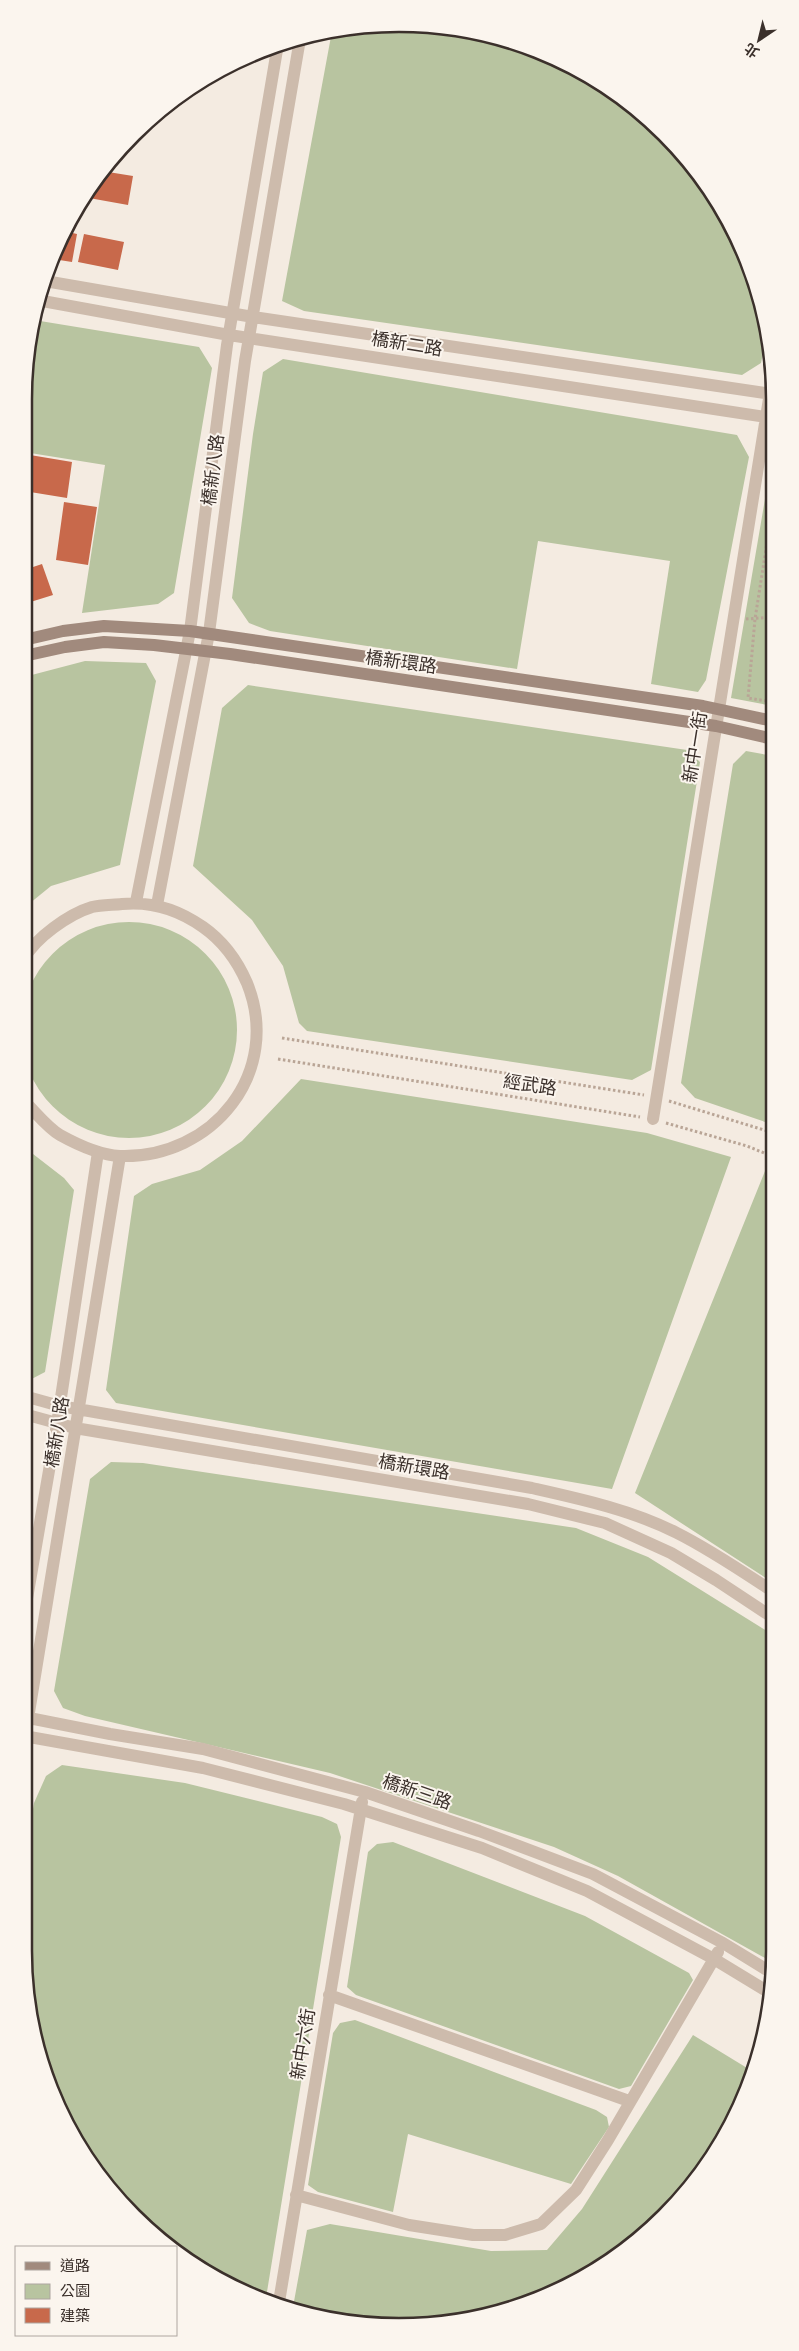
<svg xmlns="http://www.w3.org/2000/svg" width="799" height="2351" font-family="'DejaVu Sans','Noto Sans TC',sans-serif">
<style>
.green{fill:#b8c4a0}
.building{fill:#c8694b}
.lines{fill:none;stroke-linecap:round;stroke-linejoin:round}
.path{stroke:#b9a596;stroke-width:3;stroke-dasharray:2.5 2.5;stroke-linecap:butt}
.street{stroke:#cdbbac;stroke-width:12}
.secondary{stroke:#a18a7d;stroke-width:12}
.labels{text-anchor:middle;stroke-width:4;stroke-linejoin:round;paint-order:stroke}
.street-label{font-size:18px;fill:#3b302b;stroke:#fbf5ee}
.rim{fill:none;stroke:#3b302b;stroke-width:2.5}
</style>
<rect width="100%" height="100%" fill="#f4ebe1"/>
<path class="green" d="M424 25 496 36 588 74 682 152 737 234 767 334 761 363 742 375 304 311 282 301 332 31 350 27Z
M34 320 199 347 212 368 174 593 158 604 82 613 105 465 24 452V399Z
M283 359 737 435 749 457 706 680 698 692 651 684 670 561 538 541 517 669 270 631 249 623 232 598 253 434 263 372Z
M772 458 773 706 731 698Z
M85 661 146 663 156 681 120 865 51 886 24 908V677Z
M248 685 687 750 700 762 651 1070 632 1080 307 1031 299 1023 283 966 252 920 193 866 222 708Z
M746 751 773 756 774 1125 695 1098 681 1083 733 764Z
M21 1030a108 108 0 1 1 216 0a108 108 0 1 1-216 0Z
M301 1079 647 1133 731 1157 612 1489 116 1403 106 1390 134 1196 152 1184 200 1170 242 1141Z
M24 1147 64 1178 74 1190 45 1372 24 1383Z
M765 1171 774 1175 775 1584 635 1493Z
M111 1462 143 1463 576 1528 648 1557 775 1636 774 1963 618 1876 554 1847 330 1773 85 1716 63 1708 54 1691 90 1479Z
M62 1765 185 1783 322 1817 337 1824 341 1837 266 2298 233 2288 176 2253V2247H168L117 2199 52 2095 31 2025 24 1951V1863L34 1803 46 1776Z
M393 1842 585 1916 689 1973 693 1980 631 2086 619 2089 356 1995 347 1987 368 1852 377 1844Z
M355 2020 596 2110 607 2117 609 2127 571 2184 408 2134 393 2212 318 2192 308 2185 333 2033 340 2023Z
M693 2035 752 2071 712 2160 665 2217 608 2264 496 2315 424 2326 351 2324 293 2307 307 2230 330 2224 491 2251 547 2250 582 2209Z"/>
<path class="building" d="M102 171 133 176 128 205 89 198 90 188Z
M64 231 77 234 72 262 53 259Z
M84 234 124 242 118 270 78 262Z
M24 454 72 462 67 498 24 491Z
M64 502 97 507 88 565 56 560Z
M42 564 53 595 24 604V570Z"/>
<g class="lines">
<path class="path" d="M772 511 755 619 748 698 773 702
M746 619 773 617
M282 1038 644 1095
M278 1059 640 1117
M669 1101 774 1133
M666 1123 747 1146 774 1157"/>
<path class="street" d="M45 281 253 317 772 394
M37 300 229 335 772 418
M136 902 190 631 227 345 278 44
M157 905 209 633 245 361 300 39
M24 959C35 938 69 914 92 907 101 905 113 905 122 904 152 901 179 910 203 927 223 941 237 960 247 983 283 1072 213 1159 120 1156 100 1155 78 1145 60 1135 48 1128 37 1114 27 1104L24 1098
M653 1119 772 380
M24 1396 60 1406 532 1488C581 1499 632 1510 677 1533 711 1550 743 1572 775 1593
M24 1414 75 1428 528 1504 605 1523 671 1553 716 1580 775 1619
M24 1616 57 1424 98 1152
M24 1717 110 1734 203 1749 365 1792 479 1831 593 1874 723 1943 772 1973
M24 1736 203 1768 344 1804 482 1848 587 1891 714 1959 770 1993
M24 1743 120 1156
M329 1995 629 2101
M296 2195 409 2225 473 2235H505L541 2224 576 2190 608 2140 718 1952
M279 2302 362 1802"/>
<path class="secondary" d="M24 640 63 631 104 626 190 631 703 706 773 721
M24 656 65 647 104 642 154 645 230 654 716 726 773 739"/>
</g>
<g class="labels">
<g class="street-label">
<text transform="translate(407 344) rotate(9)" y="6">橋新二路</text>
<text transform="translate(213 470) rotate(-83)" y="6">橋新八路</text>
<text transform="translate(401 662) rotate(8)" y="6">橋新環路</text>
<text transform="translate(695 747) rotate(-81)" y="6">新中一街</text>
<text transform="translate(530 1085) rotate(9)" y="6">經武路</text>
<text transform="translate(57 1432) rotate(-81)" y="6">橋新八路</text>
<text transform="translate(414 1467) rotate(10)" y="6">橋新環路</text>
<text transform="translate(417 1792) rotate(19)" y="6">橋新三路</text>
<text transform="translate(303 2044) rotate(-81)" y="6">新中六街</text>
</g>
</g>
<path d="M0 0H799V2351H0ZM399 32H399A367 367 0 0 1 766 399V1951A367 367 0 0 1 399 2318H399A367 367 0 0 1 32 1951V399A367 367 0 0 1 399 32Z" fill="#fbf5ee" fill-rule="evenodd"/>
<path class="rim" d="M399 32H399A367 367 0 0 1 766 399V1951A367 367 0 0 1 399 2318H399A367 367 0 0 1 32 1951V399A367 367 0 0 1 399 32Z"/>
<rect x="15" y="2246" width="162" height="90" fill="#fbf5ee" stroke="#aea6a0"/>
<rect x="25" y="2262" width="25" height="8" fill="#a18a7d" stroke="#aea6a0"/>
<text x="60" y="2271" font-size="15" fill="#3b302b">道路</text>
<rect x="25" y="2284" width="25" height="15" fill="#b8c4a0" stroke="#aea6a0"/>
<text x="60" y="2296" font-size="15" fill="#3b302b">公園</text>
<rect x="25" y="2308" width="25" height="15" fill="#c8694b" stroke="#aea6a0"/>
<text x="60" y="2321" font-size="15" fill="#3b302b">建築</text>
<g transform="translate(759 40) rotate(215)" stroke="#fbf5ee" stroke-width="4" paint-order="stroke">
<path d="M0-4L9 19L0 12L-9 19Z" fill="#3b302b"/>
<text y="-8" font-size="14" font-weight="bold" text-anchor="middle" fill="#3b302b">北</text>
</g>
</svg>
